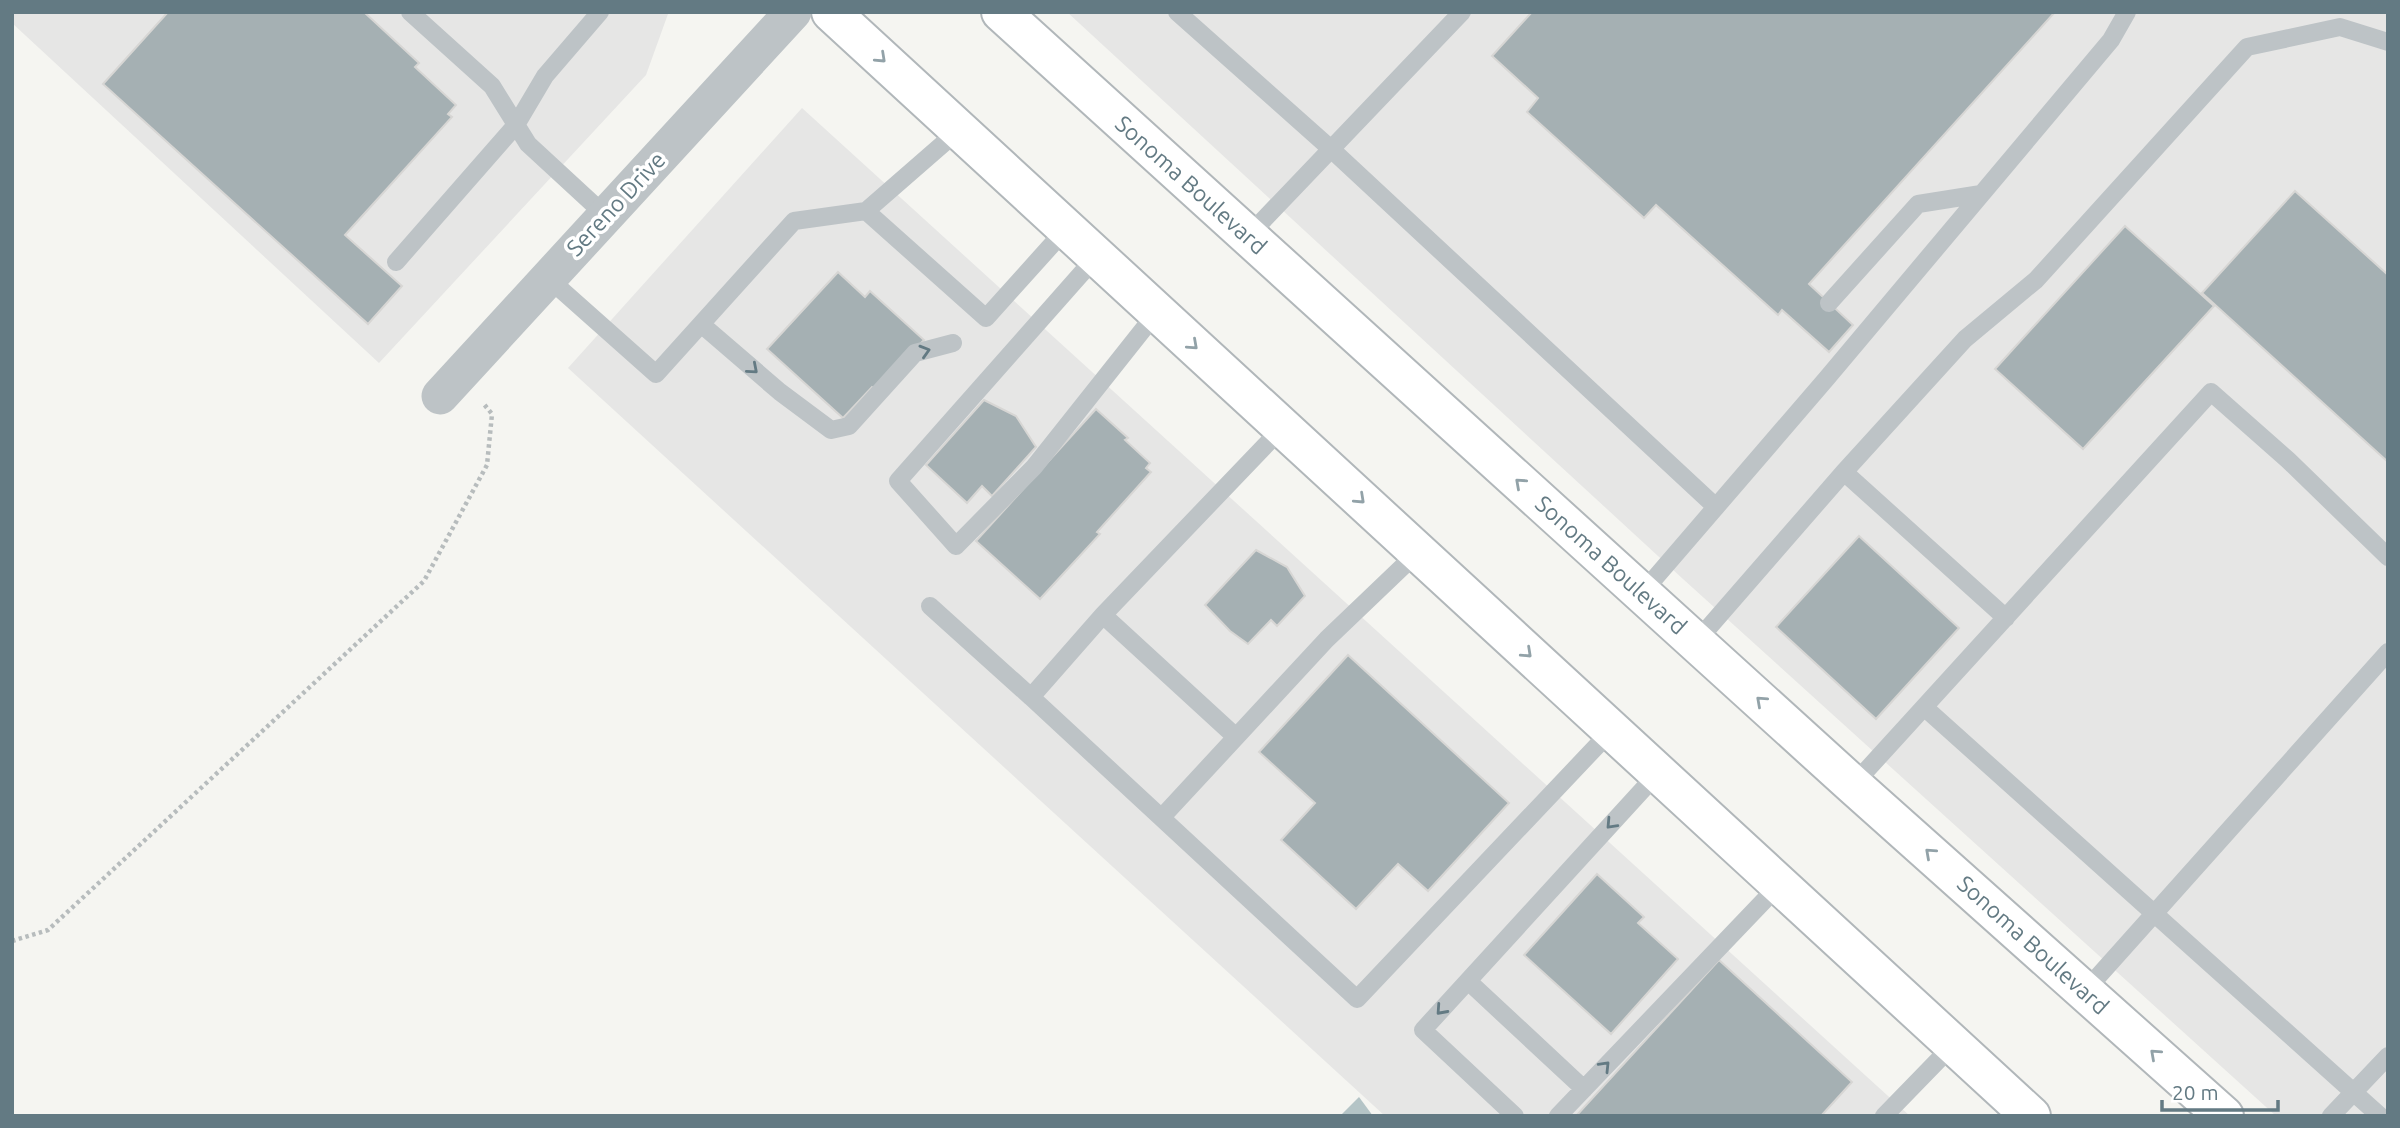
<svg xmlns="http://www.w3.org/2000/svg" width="2400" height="1128" font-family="Ubuntu,sans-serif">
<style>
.built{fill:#e6e6e5}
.water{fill:#b4c4c6}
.building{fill:#a5b0b3;stroke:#d7d6d4;stroke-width:2}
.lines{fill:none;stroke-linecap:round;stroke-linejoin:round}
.primary-casing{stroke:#b1b7ba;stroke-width:42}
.path{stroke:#b7bcbd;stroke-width:4.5;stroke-dasharray:3.5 3.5;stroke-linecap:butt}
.lane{stroke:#bdc3c6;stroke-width:18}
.street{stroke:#bdc3c6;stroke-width:37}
.primary{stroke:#fff;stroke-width:38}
.oneway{stroke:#92a2a8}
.oneway2{stroke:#637a83}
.labels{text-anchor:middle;stroke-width:7;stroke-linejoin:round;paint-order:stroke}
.street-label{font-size:23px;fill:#637a83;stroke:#fff}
</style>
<rect width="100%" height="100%" fill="#f5f5f1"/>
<path class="built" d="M12 12H667L668 14 646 75 379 363 12 23Z
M1067 12H2388V1116H2276L1683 579Z
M802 108 1910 1116H1385L568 368Z"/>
<path class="water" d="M1359 1097 1373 1116H1340Z"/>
<path class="building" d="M168 12H364L419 63 415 67 456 105 448 114 452 117 345 235 402 286 368 324 103 84Z
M1532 12H2055L1809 284 1853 325 1829 352 1782 310 1778 315 1656 205 1644 218 1527 112 1538 98 1492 56Z
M2295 191 2388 275V462L2202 293Z
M2125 226 2214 306 2083 449 1995 369Z
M838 272 865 297 870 291 924 340 877 391 872 387 843 418 767 349Z
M984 400 1016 416 1036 447 992 496 982 486 967 503 926 465Z
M1096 409 1128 438 1125 440 1150 463 1146 468 1151 472 1097 532 1100 534 1040 599 976 541Z
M1859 536 1959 628 1876 719 1776 627Z
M1256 550 1287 567 1305 596 1277 626 1271 620 1248 644 1230 631 1205 605Z
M1348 655 1509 803 1428 891 1398 864 1356 909 1281 840 1315 803 1259 752Z
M1597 874 1644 917 1638 923 1678 959 1611 1034 1524 955Z
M1719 960 1852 1082 1821 1116H1576Z"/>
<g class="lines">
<g class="primary-casing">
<path id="primary" d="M831 12 2031 1116
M1001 12 1853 785 2224 1116"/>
</g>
<path class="path" d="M12 941 48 930 424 581 487 465 492 414 483 403"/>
<path class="lane" d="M410 12 492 86 528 144 605 215
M1177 12 1331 149 1716 507
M866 211 986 318 1066 229
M1248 236 1462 12
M1096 257 898 481 956 546 1034 467 1157 312
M396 262 516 125 545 76 600 12
M548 278 656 374 794 221 866 211 959 130
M1829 303 1918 204 1981 194
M701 324 780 392 831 430 849 426 915 353 953 343
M1844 472 2006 618
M1642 593 1827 378 2111 40 2127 12
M930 606 1031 697 1103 615 1283 427
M1103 615 1236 737
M1696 642 1844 472 1965 339 2036 280 2247 47 2340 27 2388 42
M1031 697 1357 999 1611 731
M1924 707 2380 1116
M1853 785 2211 392 2288 460 2388 557
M1162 817 1327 639 1418 552
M1468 981 1584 1089
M2085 991 2388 652
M1515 1116 1423 1030 1657 774
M1558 1116 1779 885
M1884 1116 1953 1045
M2331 1116 2388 1056"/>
<path class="street" d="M440 396 793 12"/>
<use href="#primary" class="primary"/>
</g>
<defs><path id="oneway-chevron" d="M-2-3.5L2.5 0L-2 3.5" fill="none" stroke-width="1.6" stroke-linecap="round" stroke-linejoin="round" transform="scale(1.75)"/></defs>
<g class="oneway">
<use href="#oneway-chevron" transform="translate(881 58) rotate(43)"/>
<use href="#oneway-chevron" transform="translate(1193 345) rotate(42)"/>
<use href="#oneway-chevron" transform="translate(1520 483) rotate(-138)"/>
<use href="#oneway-chevron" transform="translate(1360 499) rotate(43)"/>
<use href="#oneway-chevron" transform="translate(1527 653) rotate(43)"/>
<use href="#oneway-chevron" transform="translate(1761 701) rotate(-138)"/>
<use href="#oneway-chevron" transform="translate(1930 853) rotate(-138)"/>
<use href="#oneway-chevron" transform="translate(2155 1054) rotate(-138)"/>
</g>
<g class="oneway2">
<use href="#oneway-chevron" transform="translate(925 351) rotate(-17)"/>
<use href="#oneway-chevron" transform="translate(753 369) rotate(41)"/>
<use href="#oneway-chevron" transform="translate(1611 824) rotate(133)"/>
<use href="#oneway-chevron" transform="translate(1441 1010) rotate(132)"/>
<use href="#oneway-chevron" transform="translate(1605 1066) rotate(-46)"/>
</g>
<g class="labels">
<g class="street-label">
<text transform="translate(1191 185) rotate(42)" y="8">Sonoma Boulevard</text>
<text transform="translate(616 204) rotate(-47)" y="8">Sereno Drive</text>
<text transform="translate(1611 565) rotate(42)" y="8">Sonoma Boulevard</text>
<text transform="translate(2033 945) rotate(42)" y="8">Sonoma Boulevard</text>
</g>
</g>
<rect width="2400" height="1128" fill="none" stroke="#637a83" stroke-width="28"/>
<path d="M2162 1100v10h116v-10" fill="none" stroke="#637a83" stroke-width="3.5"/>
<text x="2172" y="1100" font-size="21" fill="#637a83" stroke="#ffffff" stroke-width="5" paint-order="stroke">20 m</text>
</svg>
